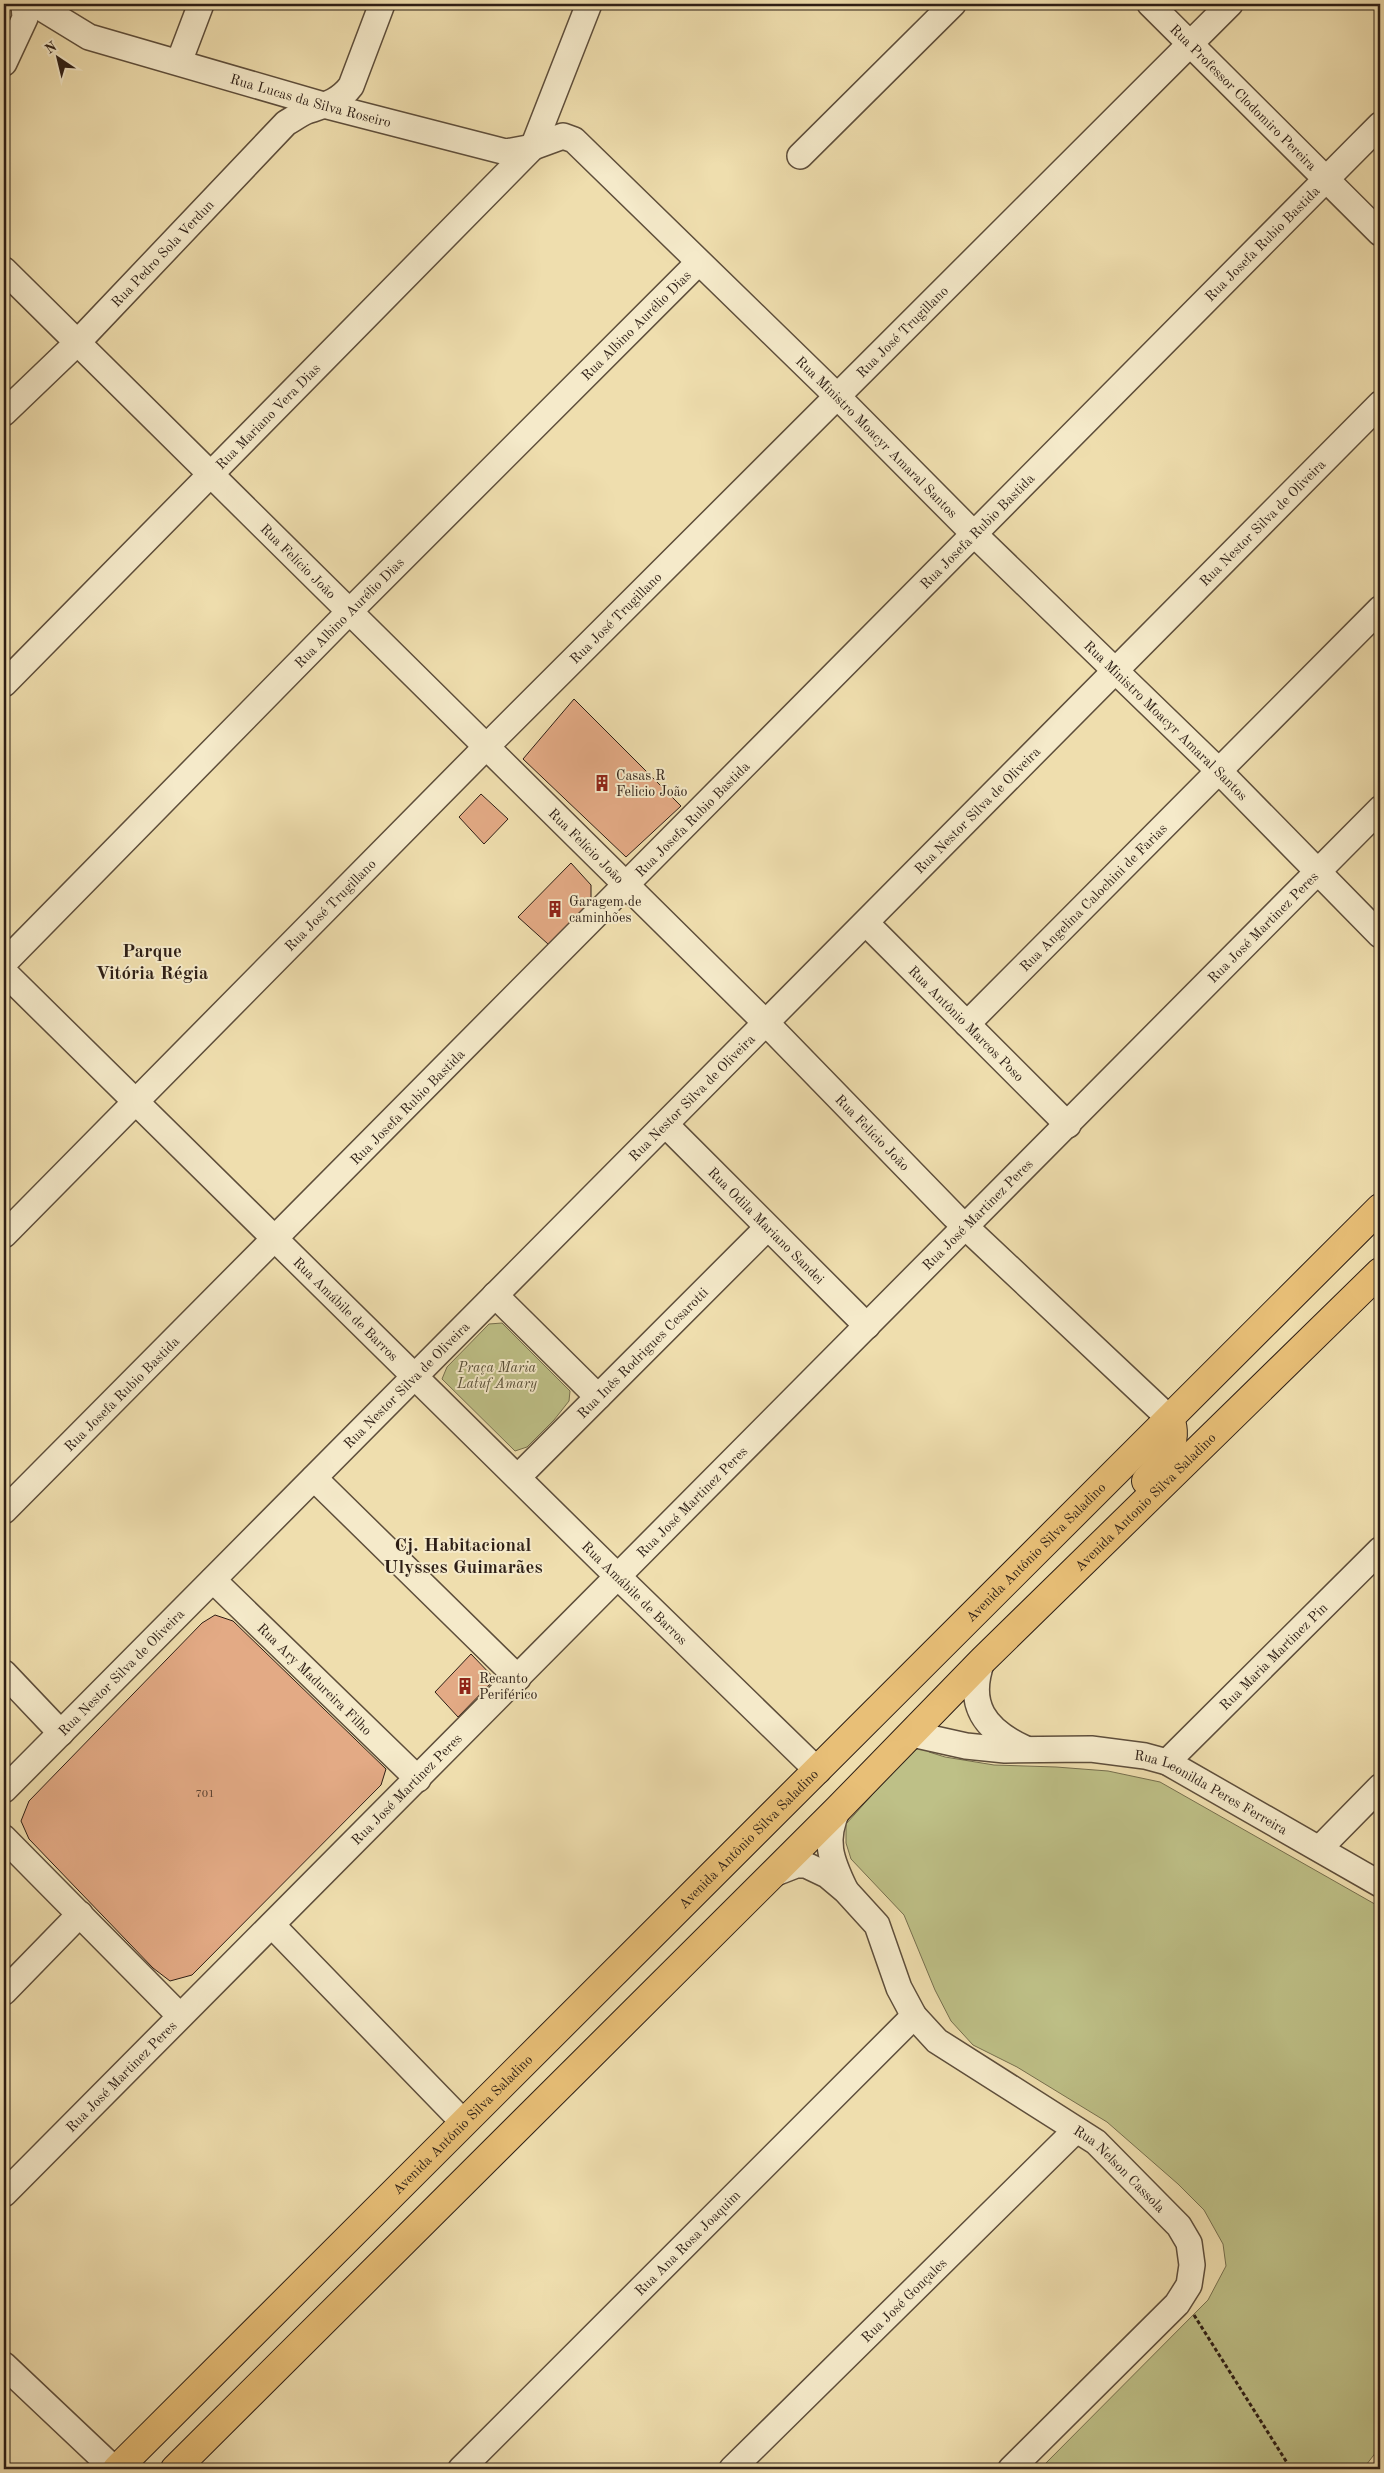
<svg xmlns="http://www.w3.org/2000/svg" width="1384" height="2473" font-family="'Old Standard TT',serif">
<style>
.green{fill:#bec087;stroke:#766f4e}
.building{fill:#e3aa85;stroke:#2d1e15}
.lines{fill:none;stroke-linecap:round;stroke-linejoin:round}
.minor-casing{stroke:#5e4e3b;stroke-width:28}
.major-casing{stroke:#2d1e15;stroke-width:30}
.path{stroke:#2d1e15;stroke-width:3;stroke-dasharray:4 2.5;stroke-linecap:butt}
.minor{stroke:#f5eaca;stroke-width:25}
.major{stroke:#e8bf77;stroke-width:28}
.labels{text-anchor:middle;stroke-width:4;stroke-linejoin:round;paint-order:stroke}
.number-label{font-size:11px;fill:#5a4131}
.street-label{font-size:14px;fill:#2d1e15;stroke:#f5eaca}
.poi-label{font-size:14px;fill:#2d1e15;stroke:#f5eaca;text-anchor:start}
.park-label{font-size:14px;font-style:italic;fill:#584f37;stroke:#f5eaca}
.district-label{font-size:19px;font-weight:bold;fill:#2d1e15;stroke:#f5eaca}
</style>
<rect width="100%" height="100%" fill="#efdeae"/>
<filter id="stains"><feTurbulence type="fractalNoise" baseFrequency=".004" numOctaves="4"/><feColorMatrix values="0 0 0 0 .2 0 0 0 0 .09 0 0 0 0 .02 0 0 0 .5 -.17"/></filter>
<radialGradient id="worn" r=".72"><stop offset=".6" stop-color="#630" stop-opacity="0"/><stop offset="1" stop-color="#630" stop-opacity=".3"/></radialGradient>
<path class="green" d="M502 1323 570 1391 569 1401 554 1420 527 1447 515 1451 442 1379 447 1367 489 1324Z
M922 1746 929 1752 945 1757 994 1765 1056 1767 1108 1771 1160 1782 1380 1907V2447L1363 2469H1040L1208 2300 1226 2266 1223 2244 1204 2210 1178 2184 1107 2122 1017 2067 973 2045 951 2021 935 1990 904 1915 851 1859 846 1843V1824L915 1747Z"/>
<path class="building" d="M574 699 681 806 626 857 523 759Z
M481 794 508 819 484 844 459 817Z
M571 863 591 885V901L548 944 518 917Z
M215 1615 233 1621 386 1769 381 1785 192 1975 170 1981 153 1968 29 1839 21 1821 29 1801 202 1623Z
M471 1654 495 1679 458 1717 435 1692Z"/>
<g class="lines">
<g class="minor-casing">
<g id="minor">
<path id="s1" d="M35 4 89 37 327 106 506 152 533 147 563 136 574 140 838 397 973 533 1219 771 1380 935"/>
<path id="s2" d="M1150 4 1380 233"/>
<path d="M179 62 201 4"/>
<path d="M4 63 25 18 24 4"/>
<path d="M800 156 953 4"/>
<path id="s3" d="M4 270 774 1031 954 1216 1170 1419"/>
<path id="s4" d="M4 413 77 343 286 123C293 119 300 114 307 111 325 105 339 102 351 86L382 4"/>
<path id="s5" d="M4 684 533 147 589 4"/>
<path id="s6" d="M866 923 1068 1125"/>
<path id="s7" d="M4 963 349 612 698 263"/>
<path id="s8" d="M4 972 605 1564 818 1771"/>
<path id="s9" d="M967 1024 1380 609"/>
<path id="s10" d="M666 1125 867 1326"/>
<path id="s11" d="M4 1235 485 748 1230 4"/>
<path d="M495 1295 598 1397"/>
<path id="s12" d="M518 1477 767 1228"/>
<path d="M314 1478 518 1678"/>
<path id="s13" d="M4 1511C465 1052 920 586 1380 125"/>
<path id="s14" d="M213 1580 418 1779"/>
<path d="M982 1661C966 1705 985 1730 1024 1748"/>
<path d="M4 1673 61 1733"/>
<path id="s15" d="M912 1734 966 1746 1005 1750 1091 1749 1145 1756 1167 1762 1380 1884"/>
<path id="s16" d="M1167 1762 1380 1550"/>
<path id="s17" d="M4 1790 1380 404"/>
<path d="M838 1809C823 1840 831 1860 845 1889"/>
<path d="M4 1838 180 2016"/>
<path d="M1320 1848 1380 1787"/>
<path id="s18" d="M773 1874 796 1865H806L827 1875 846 1891 877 1925 899 1988 914 2016 937 2041 1096 2142 1179 2226 1189 2243 1192 2265 1189 2285 1177 2304 1011 2469"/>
<path d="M272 1925 464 2123"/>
<path d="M4 1992 80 1914"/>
<path id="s19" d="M4 2194 1380 809"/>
<path d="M4 2365 114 2469"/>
<path id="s20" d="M461 2469 914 2016"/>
<path id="s21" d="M732 2469 1076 2130"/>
</g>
</g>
<g class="major-casing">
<g id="major">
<path d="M1146 1481C1162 1464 1180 1443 1170 1419"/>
<path id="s22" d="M117 2469 1380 1208"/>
<path id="s23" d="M175 2469 838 1809 982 1661 1380 1272"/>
</g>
</g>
<path class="path" d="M1194 2315 1291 2469"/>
<use href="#minor" class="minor"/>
<use href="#major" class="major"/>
</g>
<defs>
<g id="building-bare" transform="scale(1.35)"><path d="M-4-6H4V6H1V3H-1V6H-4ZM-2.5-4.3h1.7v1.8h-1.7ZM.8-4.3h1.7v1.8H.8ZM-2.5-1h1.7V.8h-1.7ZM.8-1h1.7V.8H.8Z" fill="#8f2418" stroke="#f5eaca" stroke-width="2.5" paint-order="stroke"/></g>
</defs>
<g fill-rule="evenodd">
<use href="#building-bare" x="602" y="783"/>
<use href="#building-bare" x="555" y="909"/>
<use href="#building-bare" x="465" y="1686"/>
</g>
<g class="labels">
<g class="number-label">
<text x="205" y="1797">701</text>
</g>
<g class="street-label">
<text dy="5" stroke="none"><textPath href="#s2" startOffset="132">Rua Professor Clodomiro Pereira</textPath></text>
<text dy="5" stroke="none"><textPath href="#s1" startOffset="294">Rua Lucas da Silva Roseiro</textPath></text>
<text dy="5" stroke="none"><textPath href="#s13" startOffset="1786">Rua Josefa Rubio Bastida</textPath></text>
<text dy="5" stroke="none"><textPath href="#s4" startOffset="225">Rua Pedro Sola Verdun</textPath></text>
<text dy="5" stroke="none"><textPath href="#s7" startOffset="898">Rua Albino Aurélio Dias</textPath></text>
<text dy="5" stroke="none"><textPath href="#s11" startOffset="1274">Rua José Trugillano</textPath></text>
<text dy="5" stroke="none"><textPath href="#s5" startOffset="376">Rua Mariano Vera Dias</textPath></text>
<text dy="5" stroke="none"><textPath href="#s1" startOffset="991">Rua Ministro Moacyr Amaral Santos</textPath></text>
<text dy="5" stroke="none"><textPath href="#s17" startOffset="1786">Rua Nestor Silva de Oliveira</textPath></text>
<text dy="5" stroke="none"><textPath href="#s13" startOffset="1381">Rua Josefa Rubio Bastida</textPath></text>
<text dy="5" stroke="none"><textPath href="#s3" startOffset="414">Rua Felício João</textPath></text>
<text dy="5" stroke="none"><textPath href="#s7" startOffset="492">Rua Albino Aurélio Dias</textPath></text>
<text dy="5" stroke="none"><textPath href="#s11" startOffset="869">Rua José Trugillano</textPath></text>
<text dy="5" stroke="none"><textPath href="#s1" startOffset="1396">Rua Ministro Moacyr Amaral Santos</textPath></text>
<text dy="5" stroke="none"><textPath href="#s17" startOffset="1381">Rua Nestor Silva de Oliveira</textPath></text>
<text dy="5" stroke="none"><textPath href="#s13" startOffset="976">Rua Josefa Rubio Bastida</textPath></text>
<text dy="5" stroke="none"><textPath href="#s3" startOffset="819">Rua Felício João</textPath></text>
<text dy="5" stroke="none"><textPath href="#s9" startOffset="179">Rua Angelina Calochini de Farias</textPath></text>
<text dy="5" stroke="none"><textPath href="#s11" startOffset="464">Rua José Trugillano</textPath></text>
<text dy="5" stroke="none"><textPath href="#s19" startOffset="1786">Rua José Martinez Peres</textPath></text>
<text dy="5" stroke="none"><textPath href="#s6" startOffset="142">Rua Antônio Marcos Poso</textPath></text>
<text dy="5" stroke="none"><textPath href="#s17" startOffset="976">Rua Nestor Silva de Oliveira</textPath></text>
<text dy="5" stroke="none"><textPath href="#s13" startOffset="571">Rua Josefa Rubio Bastida</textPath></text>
<text dy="5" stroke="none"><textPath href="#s3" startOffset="1224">Rua Felício João</textPath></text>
<text dy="5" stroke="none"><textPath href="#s19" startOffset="1381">Rua José Martinez Peres</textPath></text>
<text dy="5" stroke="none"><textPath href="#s10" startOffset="142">Rua Odila Mariano Sandei</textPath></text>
<text dy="5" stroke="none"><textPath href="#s8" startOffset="480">Rua Amábile de Barros</textPath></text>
<text dy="5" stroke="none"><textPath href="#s12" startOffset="176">Rua Inês Rodrigues Cesarotti</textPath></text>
<text dy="5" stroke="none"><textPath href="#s17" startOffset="571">Rua Nestor Silva de Oliveira</textPath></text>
<text dy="5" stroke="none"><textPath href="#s13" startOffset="166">Rua Josefa Rubio Bastida</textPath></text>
<text dy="5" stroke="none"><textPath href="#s19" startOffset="976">Rua José Martinez Peres</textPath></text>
<text dy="5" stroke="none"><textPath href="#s23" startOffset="1370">Avenida Antonio Silva Saladino</textPath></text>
<text dy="5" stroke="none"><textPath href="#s22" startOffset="1298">Avenida Antônio Silva Saladino</textPath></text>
<text dy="5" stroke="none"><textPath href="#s8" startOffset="885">Rua Amábile de Barros</textPath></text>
<text dy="5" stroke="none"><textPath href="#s16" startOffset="150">Rua Maria Martinez Pin</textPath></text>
<text dy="5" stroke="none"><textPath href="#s17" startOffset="166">Rua Nestor Silva de Oliveira</textPath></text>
<text dy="5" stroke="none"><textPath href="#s14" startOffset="142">Rua Ary Madureira Filho</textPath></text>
<text dy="5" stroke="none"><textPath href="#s19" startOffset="571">Rua José Martinez Peres</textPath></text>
<text dy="5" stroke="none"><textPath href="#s15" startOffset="310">Rua Leonilda Peres Ferreira</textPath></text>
<text dy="5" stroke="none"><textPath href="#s22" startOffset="892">Avenida Antônio Silva Saladino</textPath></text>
<text dy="5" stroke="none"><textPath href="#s19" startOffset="166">Rua José Martinez Peres</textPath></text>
<text dy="5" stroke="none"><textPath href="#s22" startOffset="488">Avenida Antônio Silva Saladino</textPath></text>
<text dy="5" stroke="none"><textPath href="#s18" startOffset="485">Rua Nelson Cassola</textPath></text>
<text dy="5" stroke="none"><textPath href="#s20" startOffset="320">Rua Ana Rosa Joaquim</textPath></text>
<text dy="5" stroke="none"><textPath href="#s21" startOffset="241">Rua José Gonçales</textPath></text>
</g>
<g class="poi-label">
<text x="616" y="780">Casas R<tspan x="616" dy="16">Felicio João</tspan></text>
<text x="569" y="906">Garagem de<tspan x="569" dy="16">caminhões</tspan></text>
<text x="479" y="1683">Recanto<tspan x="479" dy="16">Periférico</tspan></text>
</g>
<g class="park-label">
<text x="497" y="1372">Praça Maria<tspan x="497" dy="16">Latuf Amary</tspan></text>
</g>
<g class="district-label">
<text x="152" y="957">Parque<tspan x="152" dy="22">Vitória Régia</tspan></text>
<text x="463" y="1551">Cj. Habitacional<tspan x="463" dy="22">Ulysses Guimarães</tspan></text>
</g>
</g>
<rect width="1384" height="2473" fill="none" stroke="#efdeae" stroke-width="20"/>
<rect x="5" y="5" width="1374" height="2463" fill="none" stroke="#2d1e15" stroke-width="2.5"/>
<rect x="10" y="10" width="1364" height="2453" fill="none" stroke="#2d1e15"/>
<g transform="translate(58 58) rotate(325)" stroke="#f5eaca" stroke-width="4" paint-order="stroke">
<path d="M0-4L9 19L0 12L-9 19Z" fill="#2d1e15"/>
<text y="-8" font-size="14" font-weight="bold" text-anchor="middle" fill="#2d1e15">N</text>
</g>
<rect width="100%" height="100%" filter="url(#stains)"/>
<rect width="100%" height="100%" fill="url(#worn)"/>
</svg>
